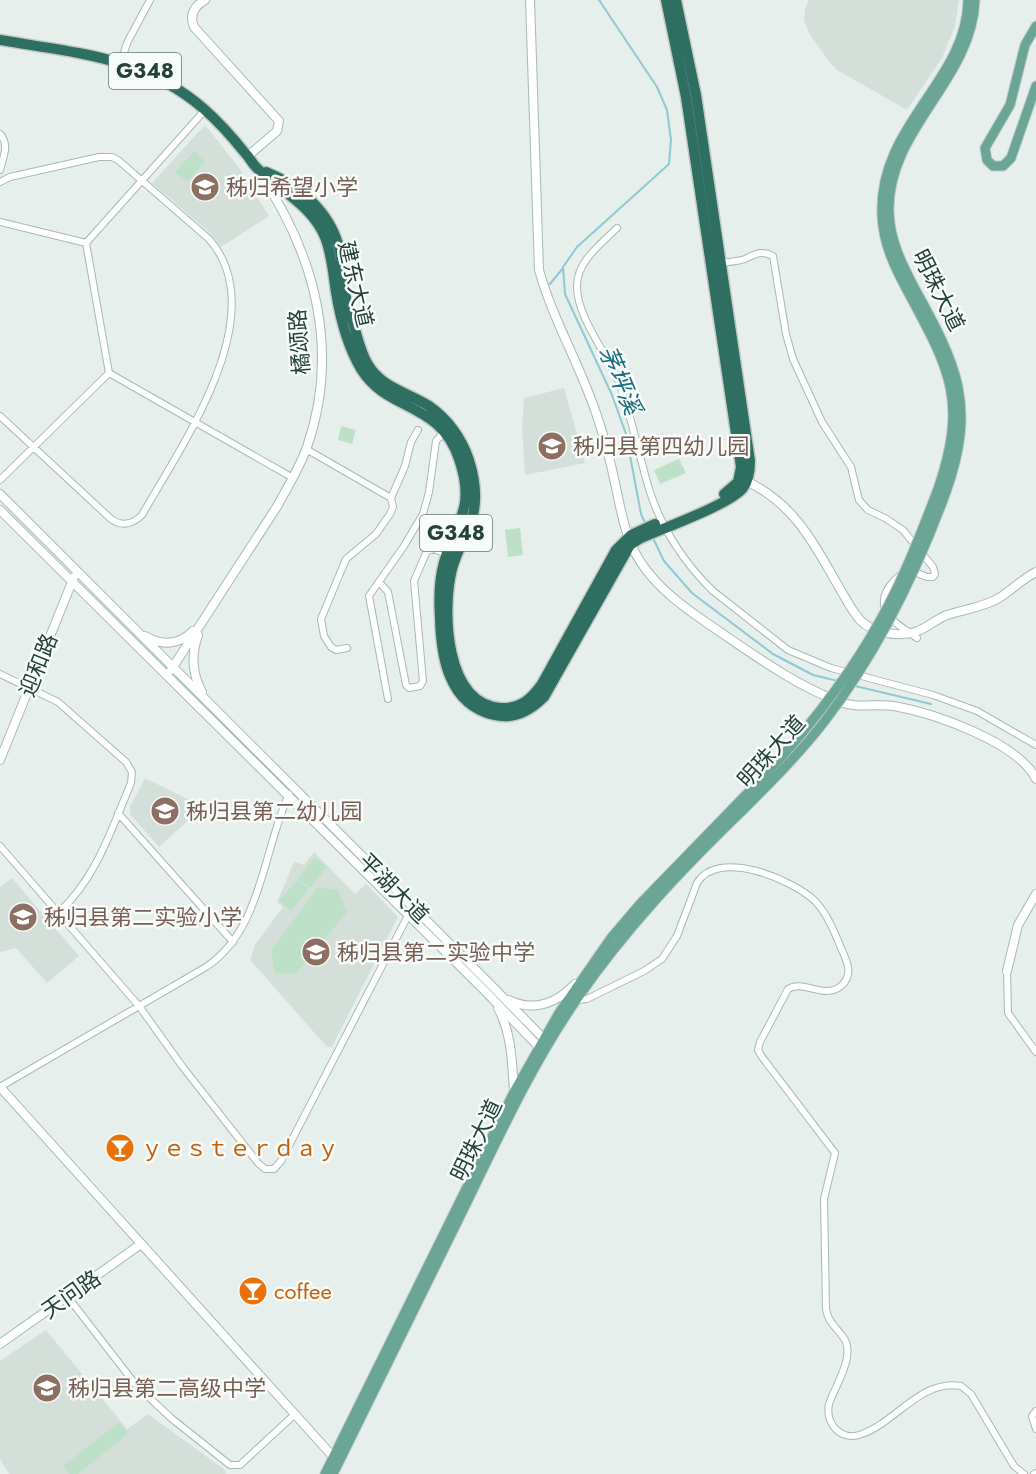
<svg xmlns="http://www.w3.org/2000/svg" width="1036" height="1474" font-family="Jost,'Noto Sans SC',sans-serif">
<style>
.built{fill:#d4dfda}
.green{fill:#bfe0c8}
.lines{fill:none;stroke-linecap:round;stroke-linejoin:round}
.stream{stroke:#8ec9d4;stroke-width:2}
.street-casing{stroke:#a8b8b2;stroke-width:8}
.secondary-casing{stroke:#a4bbb3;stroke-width:10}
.primary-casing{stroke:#c2cac8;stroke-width:11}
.highway-casing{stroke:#c2cac8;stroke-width:13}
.street{stroke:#fff;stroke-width:6}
.secondary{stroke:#fff;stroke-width:8}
.primary{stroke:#6aa596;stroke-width:9}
.highway{stroke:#2f6f62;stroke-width:10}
.primary-bridge-casing{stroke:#c2cac8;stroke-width:11;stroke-linecap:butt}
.primary-bridge{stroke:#6aa596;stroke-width:9}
.labels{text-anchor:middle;stroke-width:5;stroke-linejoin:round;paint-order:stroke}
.shield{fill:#f7fbf9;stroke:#637a73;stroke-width:1.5}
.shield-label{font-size:21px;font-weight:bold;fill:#24423a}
.education-label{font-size:22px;fill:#785e54;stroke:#f7fbf9;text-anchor:start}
.street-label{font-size:22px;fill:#24423a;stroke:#f7fbf9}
.food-label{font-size:22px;fill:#c56008;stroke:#f7fbf9;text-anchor:start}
.water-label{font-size:24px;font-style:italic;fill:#1c6f80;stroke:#f7fbf9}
</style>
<rect width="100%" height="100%" fill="#e6efeb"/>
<path class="built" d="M809 0H959L955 26 942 58 907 110 837 70 828 60 809 33 804 20 805 9Z
M205 125 240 169 269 216 221 247 211 234 152 183Z
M564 388 585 463 525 475 522 429 524 398Z
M145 778 203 807 159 847 130 814V807Z
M314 852 355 894 366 884 398 917 332 1047H327L250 960 255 945 283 907 277 902 294 862 304 865Z
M12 878 79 956 47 983 16 948 0 952V887Z
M46 1330 127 1429 148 1414 225 1470 226 1474H9L0 1459V1361Z"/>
<path class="green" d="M194 151 205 162 187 182 175 172Z
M341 426 356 430 352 444 338 440Z
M679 459 686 473 660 484 654 470Z
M520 528 523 555 508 557 505 530Z
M315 857 327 867 310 888 298 879Z
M297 880 309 889 291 911 279 901Z
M317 888 338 889 347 912 296 974 275 973 271 951Z
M119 1422 128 1434 78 1474H69L63 1466Z"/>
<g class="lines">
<path class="stream" d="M599 0 657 87 667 110 671 140 669 164 577 247 563 267 565 294 612 395 626 434 641 514 646 525
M550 284 563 268
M653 538 664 561 692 593 773 654 813 675 838 681
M855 686 931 704"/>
<g class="street-casing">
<path id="street" d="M121 62 127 43 150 0
M0 134C10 145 3 157 0 170
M0 182 10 177 99 157H112L118 160 209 239C275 314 181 446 142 515 133 524 122 527 111 519L0 416
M0 222 86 243
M617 228C601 244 576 262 577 287 577 316 605 351 617 378 632 415 638 454 650 492 662 529 685 564 713 591L788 650 831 668 933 695 977 711 1036 745
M719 263C727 262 737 262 745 259 755 254 762 250 773 256L786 334 793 359 822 422 851 467 859 500 868 510 885 518 903 530 933 567 935 574 933 577H927L912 571
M109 373 293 478
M306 449 391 498
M0 480 109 373 86 243 205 110
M902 574C895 579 890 584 886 592 876 615 902 627 917 638
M379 582 388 592 406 685 409 688 420 686 423 681 414 581 427 551 434 549 449 555
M347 648 336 650 331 647 324 636 321 619 346 559 376 534 390 514 393 507 391 498 405 466 411 442 418 430
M0 674 58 702 126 762 132 772 131 783C112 828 96 879 58 913
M388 699 369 596 404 546 423 514 429 492 436 441 446 430
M118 813 233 942
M0 846 139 1006 182 1066 258 1163 265 1169H274L281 1161 413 906
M1007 971 1008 1013 1036 1052
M576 1000 587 999 644 971 662 959 677 936 697 883C718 848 791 879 814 900 827 913 834 931 841 948 847 961 854 975 841 986 824 1000 804 979 788 989L760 1042 758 1050 762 1057 835 1153 824 1199 826 1309C828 1322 836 1327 843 1337 857 1354 835 1386 829 1404 825 1425 842 1442 862 1434 896 1422 921 1379 961 1386L971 1394 1014 1466 1024 1474
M0 1087 206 967C262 930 263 850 289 794
M67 1296 136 1385 171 1418 230 1465H240L294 1415
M1036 1411 1032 1416 1036 1429
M1034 1474 1036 1473"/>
</g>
<g class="secondary-casing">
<path id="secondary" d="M205 0C194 6 189 15 194 27L279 121 277 131 248 156
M530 0 539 270C553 320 580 365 596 413 604 436 610 459 615 483 622 515 626 545 647 571 668 598 696 615 723 634 761 660 798 686 840 702 858 709 876 703 894 706 933 713 1018 742 1036 779
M742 479C794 502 813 542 840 589 846 599 852 611 860 620 872 633 898 637 915 632 926 629 936 619 947 615 964 609 982 608 999 598 1012 590 1022 579 1036 572
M0 494 489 983 543 1038 545 1044
M0 510 483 989 538 1046 546 1047
M198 635C191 656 192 673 202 692
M145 636C162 646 179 645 193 631
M171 670 278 505C288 486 300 467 307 447 340 352 316 257 261 175
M0 760 74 577
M1007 971 1018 925 1036 894
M509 1000C534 1012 557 1003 575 984
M498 1008C512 1034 512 1063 514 1092
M0 1087 337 1461
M0 1344 141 1244"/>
</g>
<g class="primary-casing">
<path id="primary" d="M1036 26 1025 45 1010 105 985 148 987 160 993 166H1003L1011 158 1036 86
M938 489C968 401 950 370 908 292 895 268 883 244 882 215 878 125 967 81 968 0
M946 492C977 405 957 365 915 289 902 264 890 241 889 212 887 129 972 81 975 0
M325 1474 514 1092 559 1013 611 938 640 904 738 803
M333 1474C378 1382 424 1290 469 1198 502 1130 534 1061 577 999 625 929 683 868 744 809"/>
</g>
<g class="highway-casing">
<path id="highway" d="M666 0 686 97 741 467 738 482 724 494
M0 40C75 53 143 56 204 109 219 122 233 138 245 153 250 158 253 165 258 169 281 191 312 206 325 237 332 255 333 273 336 292 340 317 348 347 361 369 387 412 440 401 459 459 478 514 451 524 442 571 439 586 439 601 440 617 441 656 448 704 494 715 514 720 530 711 544 697L630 545 639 539C661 529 731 504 743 488 749 480 750 471 750 461L696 95 676 0
M266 172C298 185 328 210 338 244 343 261 343 280 346 298 348 310 353 321 356 333 359 343 362 354 367 363 381 388 407 392 429 406 448 419 462 439 469 460 474 476 477 493 474 510 470 531 457 549 452 569 442 609 444 704 501 708 521 709 531 699 542 684L616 550 631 535 655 524"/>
</g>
<use href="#street" class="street"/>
<use href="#secondary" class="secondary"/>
<use href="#primary" class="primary"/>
<use href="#highway" class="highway"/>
<g class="primary-bridge-casing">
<path id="primary-bridge" d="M738 803C793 748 843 688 881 619 904 578 921 533 938 489
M744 809C772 781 800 753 824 722 878 652 916 574 946 492"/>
</g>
<use href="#primary-bridge" class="primary-bridge"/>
</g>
<defs>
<g id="school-disc" transform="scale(1.5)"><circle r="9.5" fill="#8d6e63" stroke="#f7fbf9"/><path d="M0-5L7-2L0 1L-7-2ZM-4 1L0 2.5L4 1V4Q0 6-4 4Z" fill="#fff"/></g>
<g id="bar-disc" transform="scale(1.5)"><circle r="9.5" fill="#e8710a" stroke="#f7fbf9"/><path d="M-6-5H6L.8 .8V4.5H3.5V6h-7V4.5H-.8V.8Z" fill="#fff"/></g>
</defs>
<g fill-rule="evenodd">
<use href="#school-disc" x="205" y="187"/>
<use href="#school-disc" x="552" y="446"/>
<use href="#school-disc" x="165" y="811"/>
<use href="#school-disc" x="23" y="917"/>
<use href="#school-disc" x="316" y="952"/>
<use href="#bar-disc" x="120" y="1148"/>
<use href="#bar-disc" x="253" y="1291"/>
<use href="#school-disc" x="47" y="1388"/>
</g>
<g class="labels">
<g class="shield">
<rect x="109" y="53" width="72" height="36" rx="4.5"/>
<rect x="420" y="515" width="72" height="36" rx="4.5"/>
</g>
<g class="shield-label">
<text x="145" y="78">G348</text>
<text x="456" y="540">G348</text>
</g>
<g class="education-label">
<text x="226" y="195">秭归希望小学</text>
<text x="573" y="454">秭归县第四幼儿园</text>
<text x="186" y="819">秭归县第二幼儿园</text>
<text x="44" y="925">秭归县第二实验小学</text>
<text x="337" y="960">秭归县第二实验中学</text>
<text x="68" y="1396">秭归县第二高级中学</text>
</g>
<g class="street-label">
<text transform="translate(356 284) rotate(77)" y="8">建东大道</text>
<text transform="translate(939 290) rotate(63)" y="8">明珠大道</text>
<text transform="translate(299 342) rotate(-94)" y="8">橘颂路</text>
<text transform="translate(38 665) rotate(-68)" y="8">迎和路</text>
<text transform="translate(771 751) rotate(-48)" y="8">明珠大道</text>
<text transform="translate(394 888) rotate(45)" y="8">平湖大道</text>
<text transform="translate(476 1140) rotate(-64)" y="8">明珠大道</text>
<text transform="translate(71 1294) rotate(-35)" y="8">天问路</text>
</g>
<g class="food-label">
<text x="141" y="1156">ｙｅｓｔｅｒｄａｙ</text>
<text x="274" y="1299">coffee</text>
</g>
<g class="water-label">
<text transform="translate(620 380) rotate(67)" y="8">茅坪溪</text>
</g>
</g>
</svg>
